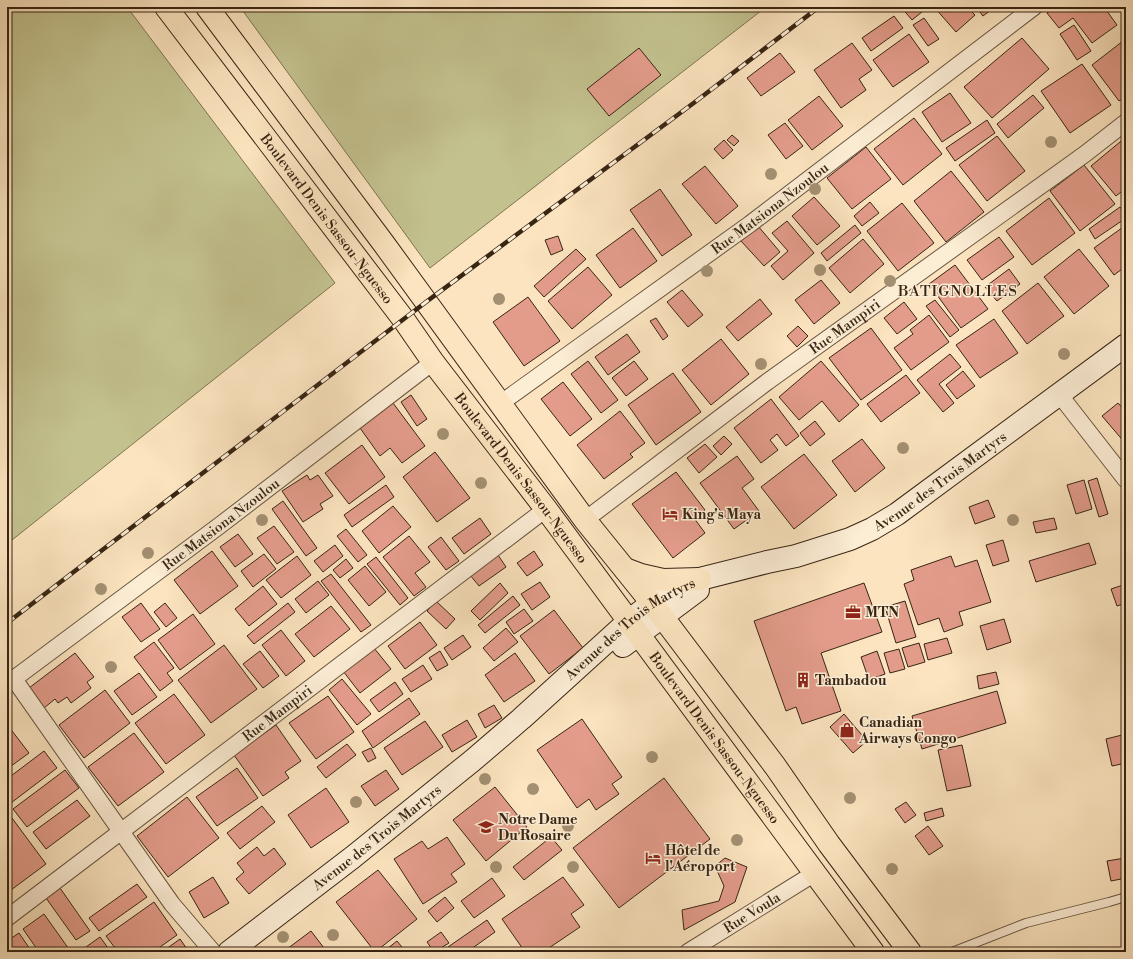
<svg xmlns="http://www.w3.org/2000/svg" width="1133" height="959" font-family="'Libre Bodoni',serif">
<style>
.green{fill:#c3c28f;stroke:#7e7452}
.building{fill:#e39c8a;stroke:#382514}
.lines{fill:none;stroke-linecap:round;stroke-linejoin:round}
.service-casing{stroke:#69553f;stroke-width:10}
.minor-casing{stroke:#69553f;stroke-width:18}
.secondary-casing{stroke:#382514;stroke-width:24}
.primary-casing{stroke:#382514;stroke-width:24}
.service{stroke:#fcedd5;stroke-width:8}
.minor{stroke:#fcedd5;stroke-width:16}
.secondary{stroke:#fcedd5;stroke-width:22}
.primary{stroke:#fbe4bf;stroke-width:22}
.rail-casing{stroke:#382514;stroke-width:4.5}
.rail{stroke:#fcedd5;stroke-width:3;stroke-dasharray:9;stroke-linecap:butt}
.tree{fill:#a39072}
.labels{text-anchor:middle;stroke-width:3;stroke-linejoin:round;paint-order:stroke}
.street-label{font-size:14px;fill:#382514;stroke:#fcedd5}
.poi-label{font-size:14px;font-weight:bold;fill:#382514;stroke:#fcedd5;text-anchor:start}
.neighbourhood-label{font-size:15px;letter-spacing:1px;fill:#382514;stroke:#fcedd5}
</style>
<rect width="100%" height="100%" fill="#fbe4bf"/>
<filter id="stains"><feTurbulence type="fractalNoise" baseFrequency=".005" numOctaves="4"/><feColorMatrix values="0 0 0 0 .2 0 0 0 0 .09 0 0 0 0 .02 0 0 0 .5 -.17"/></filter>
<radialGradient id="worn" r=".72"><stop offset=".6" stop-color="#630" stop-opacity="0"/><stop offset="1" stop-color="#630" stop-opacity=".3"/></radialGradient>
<path class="green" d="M7 7H127L335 283 7 544Z
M240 7H766L430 268Z"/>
<path class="building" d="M901 7H928L912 20Z
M936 7H967L975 15 956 32 935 8Z
M976 7H995L983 16Z
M1056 7H1104L1117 25 1092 43 1073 18 1059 28 1047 13Z
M1118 7H1126V18Z
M894 16 903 28 871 51 862 38Z
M924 18 939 39 928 46 913 25Z
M1074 25 1091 51 1077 60 1060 34Z
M909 34 929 62 893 87 873 60Z
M1022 38 1049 69 992 118 964 87Z
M1123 41 1126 44V96L1119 101 1092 65Z
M852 43 872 70 859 79 866 90 841 108 814 70Z
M639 48 661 75 609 116 587 89Z
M780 53 795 72 761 96 747 78Z
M1082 64 1111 105 1070 133 1041 91Z
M950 93 971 123 942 142 922 112Z
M1033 95 1044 108 1008 138 997 124Z
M819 96 843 126 812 150 788 120Z
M914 118 942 154 903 185 874 149Z
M987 120 995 133 955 161 946 148Z
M785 123 803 146 786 159 768 135Z
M732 135 739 141 734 146 727 140Z
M997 136 1025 171 987 201 959 165Z
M1126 137V188L1116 196 1091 166Z
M724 140 733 150 723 159 714 149Z
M866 147 891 179 852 209 827 178Z
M1084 165 1115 204 1080 231 1050 191Z
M705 166 738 206 716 224 682 184Z
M951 171 984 212 946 242 914 201Z
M660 189 692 235 662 256 630 210Z
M1126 193V202L1122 196Z
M814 197 840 226 817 245 792 216Z
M1049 198 1075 233 1032 265 1006 231Z
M870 202 879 213 862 226 854 216Z
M902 203 934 243 898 271 867 231Z
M1120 207 1126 215V218L1095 239 1089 229Z
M787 221 814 253 783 280 771 266 788 251 772 233Z
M855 225 861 233 827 261 821 253Z
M1126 225V266L1114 275 1094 248Z
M758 226 780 252 764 266 741 241Z
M633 228 657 261 620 288 596 255Z
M558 236 563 250 551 255 545 240Z
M999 237 1014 257 982 280 967 260Z
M863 239 884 264 850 293 829 268Z
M576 249 586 259 544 297 534 286Z
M1079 249 1109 286 1074 314 1044 277Z
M955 265 988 309 961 328 929 284Z
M588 267 612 295 572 329 548 301Z
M1009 269 1020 284 997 301 985 287Z
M821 280 840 303 814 324 795 300Z
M1038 283 1064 316 1027 344 1002 311Z
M682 290 703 315 688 327 667 302Z
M528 297 560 341 524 366 493 322Z
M760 299 772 314 738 341 726 327Z
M935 300 959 330 950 337 926 306Z
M904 302 917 319 897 334 884 318Z
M929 315 949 342 911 370 894 348 913 334 910 330Z
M656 318 668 336 663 340 650 321Z
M994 319 1018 353 980 378 956 345Z
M798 326 808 336 797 347 787 336Z
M871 328 902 370 861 400 829 358Z
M627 334 640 352 608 375 595 357Z
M721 339 749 374 711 405 682 370Z
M950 354 961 367 939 384 954 403 943 412 917 380Z
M588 361 618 400 601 413 571 374Z
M634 361 648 379 626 396 612 378Z
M821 361 859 405 839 422 822 401 799 420 779 397Z
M963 371 975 386 957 399 946 385Z
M673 373 701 412 656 445 628 405Z
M906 375 920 393 881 422 867 404Z
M563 382 592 419 570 436 541 399Z
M411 395 427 419 417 426 401 402Z
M771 399 799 436 786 446 777 434 770 440 778 450 761 463 734 428Z
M393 403 425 446 402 463 390 448 380 456 360 428Z
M1118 403 1126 412V444L1102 416Z
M620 411 645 443 630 454 633 457 604 479 577 445Z
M815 421 825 434 810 446 800 433Z
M724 436 732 444 721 455 713 446Z
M862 439 885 468 855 492 832 461Z
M705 444 717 457 699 473 687 458Z
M362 445 385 477 349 504 325 473Z
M435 452 470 498 437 522 403 477Z
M804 454 837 495 794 529 761 487Z
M737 456 754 479 742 488 759 511 734 529 700 483Z
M676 472 705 510 694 518 705 533 673 558 632 504Z
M307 475 310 480 318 475 333 496 320 504 323 509 303 522 282 491Z
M1097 478 1108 514 1099 517 1088 481Z
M1084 480 1092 509 1076 514 1067 485Z
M386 485 394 497 352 527 344 515Z
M988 500 995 517 975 524 969 507Z
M283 501 317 548 306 556 272 509Z
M393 506 411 527 379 553 362 531Z
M480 518 491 534 464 554 452 538Z
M1054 518 1057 529 1036 533 1033 522Z
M274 526 294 552 277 564 257 538Z
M346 529 367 555 358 562 337 536Z
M238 534 253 554 235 567 220 547Z
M409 536 430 562 415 573 426 587 414 596 383 557Z
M441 537 459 561 446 570 428 547Z
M1003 540 1009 561 993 566 986 545Z
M1089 543 1096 564 1036 582 1029 561Z
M335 545 343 556 323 572 314 561Z
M212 551 238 586 200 614 174 580Z
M534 551 543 565 527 576 517 563Z
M264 554 276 569 253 587 241 571Z
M498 555 506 567 479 586 470 575Z
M297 556 311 575 281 598 266 580Z
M951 556 955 567 977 560 991 602 959 612 963 625 944 632 939 618 918 625 904 584 914 580 911 570Z
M376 557 408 598 400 605 367 564Z
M346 559 353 568 340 578 333 570Z
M365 566 386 592 369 606 348 580Z
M331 574 371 625 361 632 321 581Z
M318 581 329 595 306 613 295 599Z
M540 582 550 597 532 610 521 594Z
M500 583 508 593 480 620 471 611Z
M864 583 882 632 821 653 841 711 802 724 796 707 786 711 754 621Z
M1126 584V603L1117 606 1111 589Z
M263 586 277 604 249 626 235 609Z
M513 596 520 605 485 633 478 625Z
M436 601 455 619 446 629 427 611Z
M905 601 916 637 896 643 885 607Z
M141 603 160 629 141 642 122 617Z
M165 603 177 618 166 627 154 612Z
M288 603 295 612 254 644 247 636Z
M331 606 350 629 314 657 295 634Z
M524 609 533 621 514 634 506 622Z
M554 610 583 648 549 674 520 636Z
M193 614 215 644 180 670 158 640Z
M1004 619 1011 642 987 650 980 626Z
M420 622 437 645 405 669 388 646Z
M506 628 518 642 494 661 483 648Z
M281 630 305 661 286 676 262 645Z
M463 635 471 647 452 660 444 648Z
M947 638 952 653 928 660 924 644Z
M154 642 174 668 167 673 173 681 160 691 134 657Z
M919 643 925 662 908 667 902 648Z
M224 645 257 689 211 723 178 680Z
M374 648 391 669 360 693 343 671Z
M899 649 905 669 890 673 884 653Z
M260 651 279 676 263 688 243 664Z
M440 651 448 665 437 671 429 658Z
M877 651 885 674 869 680 861 657Z
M75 653 94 677 87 682 91 688 71 703 67 697 58 703 55 699 44 708 29 688Z
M515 653 535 681 504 702 485 675Z
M423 665 432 679 411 692 402 679Z
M996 672 999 684 979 689 977 676Z
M139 673 157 697 132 715 114 691Z
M342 679 371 714 357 725 329 690Z
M395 682 403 694 379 712 370 700Z
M105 690 130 723 84 758 59 725Z
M997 691 1006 723 922 749 912 716Z
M174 694 205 735 166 764 135 723Z
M328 696 354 732 316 759 289 723Z
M409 698 420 714 373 748 362 731Z
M494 705 502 718 485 728 478 714Z
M844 714 867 741 853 753 830 727Z
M582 719 622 777 612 784 619 794 596 810 589 799 577 808 537 750Z
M467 720 477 737 452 752 442 735Z
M425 721 443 747 402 775 384 748Z
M276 725 301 761 285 772 289 778 263 796 234 755Z
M9 727 29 753 7 769V729Z
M134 733 164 772 118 806 88 767Z
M1126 734V763L1112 766 1106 739Z
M347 744 356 755 326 778 317 767Z
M962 745 971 786 947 791 938 750Z
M371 748 376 758 368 762 362 752Z
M44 751 57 768 7 806V779Z
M237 768 258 798 217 826 196 797Z
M65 770 79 788 27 827 13 809Z
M386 770 399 789 375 806 361 786Z
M664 778 710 839 619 908 573 848Z
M495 787 527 827 486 861 453 820Z
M326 788 349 822 311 848 288 815Z
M187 797 219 838 168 877 137 836Z
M77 800 90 816 46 849 33 832Z
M906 802 916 815 905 823 895 809Z
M262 806 275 822 240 849 227 833Z
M942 808 944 816 926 821 924 813Z
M9 814 46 864 7 893V815Z
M928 826 943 846 929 855 915 836Z
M447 837 465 864 451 874 457 882 423 904 394 859 422 841 428 849Z
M551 837 562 850 524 880 513 867Z
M257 847 264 856 274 848 286 864 249 894 236 879 244 872 237 863Z
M725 858 747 867 735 902 684 930 682 910 719 901 724 886 715 866Z
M1125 858 1126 878 1111 881 1107 861Z
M378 870 417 919 375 952 336 902Z
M213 877 229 903 204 918 189 892Z
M563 877 584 905 571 914 580 927 543 952H525L502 919Z
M492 878 505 896 474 918 461 901Z
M137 884 147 897 99 931 89 918Z
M60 888 90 931 76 940 46 898Z
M445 897 454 908 437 922 428 911Z
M154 902 177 935 153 952H118L106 936Z
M44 914 71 952H39L23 929Z
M487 920 495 932 467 952H451L448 947Z
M311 931 327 952H283Z
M441 932 449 943 434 952 427 942Z
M19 933 32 952H7V941Z
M100 937 111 952H79Z
M180 939 189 952H162Z
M397 941 406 952H383Z
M497 947 501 952H491Z"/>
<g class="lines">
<g class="service-casing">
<path id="service" d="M952 952 1026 923 1109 902 1126 897"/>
</g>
<g class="minor-casing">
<g id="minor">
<path d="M1059 394 1126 480"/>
<path id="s1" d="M501 403 750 224 1034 7"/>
<path id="s2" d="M585 520 767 382 1085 154 1126 122"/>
<path d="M14 679 172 904 213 952"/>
<path id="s3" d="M7 684 219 526 433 362"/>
<path id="s4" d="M7 918 546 509"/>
<path id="s5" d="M688 952 815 873"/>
</g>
</g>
<g class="secondary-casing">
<g id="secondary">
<path d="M623 646 698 590"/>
<path id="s6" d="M229 952 353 857 472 761 521 719 629 621 652 603 672 592 700 579 767 562 796 556 850 539 872 529 897 514 1126 345"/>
</g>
</g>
<g class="primary-casing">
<g id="primary">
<path id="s7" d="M166 7 404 320 433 362 546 509 873 952"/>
<path d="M207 7 384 244 585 520 652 603 775 766 829 844 910 952"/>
<path d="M625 569 641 575 663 580 700 579"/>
</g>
</g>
<use href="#service" class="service"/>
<use href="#minor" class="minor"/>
<use href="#secondary" class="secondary"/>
<use href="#primary" class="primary"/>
<g class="rail-casing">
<path id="rail" d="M7 623 426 302 695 102 819 7"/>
</g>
<use href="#rail" class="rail"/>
</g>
<g class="tree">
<circle cx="1051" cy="142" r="6"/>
<circle cx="771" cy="174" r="6"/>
<circle cx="815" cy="189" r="6"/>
<circle cx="820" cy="270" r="6"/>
<circle cx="707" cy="271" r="6"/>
<circle cx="890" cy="281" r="6"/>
<circle cx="499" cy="299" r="6"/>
<circle cx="1064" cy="354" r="6"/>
<circle cx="761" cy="364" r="6"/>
<circle cx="443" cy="434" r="6"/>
<circle cx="903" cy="448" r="6"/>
<circle cx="481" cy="483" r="6"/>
<circle cx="262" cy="520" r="6"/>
<circle cx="1013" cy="520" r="6"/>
<circle cx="148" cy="553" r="6"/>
<circle cx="101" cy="589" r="6"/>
<circle cx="111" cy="667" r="6"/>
<circle cx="652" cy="757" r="6"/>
<circle cx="485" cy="779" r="6"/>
<circle cx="533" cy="789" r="6"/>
<circle cx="850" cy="798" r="6"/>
<circle cx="356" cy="802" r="6"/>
<circle cx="568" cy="826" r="6"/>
<circle cx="737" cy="840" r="6"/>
<circle cx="496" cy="867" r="6"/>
<circle cx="573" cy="867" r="6"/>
<circle cx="892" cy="869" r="6"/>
<circle cx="333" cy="935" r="6"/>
<circle cx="283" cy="937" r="6"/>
</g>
<defs>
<g id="hotel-bare" transform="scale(1.2)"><path d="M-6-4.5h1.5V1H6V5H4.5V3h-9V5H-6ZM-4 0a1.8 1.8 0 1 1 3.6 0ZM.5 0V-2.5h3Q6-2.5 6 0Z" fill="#8f2418" stroke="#fcedd5" stroke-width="2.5" paint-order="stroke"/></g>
<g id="office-bare" transform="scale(1.2)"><path d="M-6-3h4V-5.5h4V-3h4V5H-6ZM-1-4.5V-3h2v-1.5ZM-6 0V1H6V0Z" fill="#8f2418" stroke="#fcedd5" stroke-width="2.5" paint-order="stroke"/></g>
<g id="building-bare" transform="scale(1.2)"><path d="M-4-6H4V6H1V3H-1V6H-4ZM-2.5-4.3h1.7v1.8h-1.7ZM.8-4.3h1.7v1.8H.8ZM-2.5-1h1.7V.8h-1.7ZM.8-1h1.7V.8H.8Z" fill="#8f2418" stroke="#fcedd5" stroke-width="2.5" paint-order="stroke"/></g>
<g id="shop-bare" transform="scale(1.2)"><path d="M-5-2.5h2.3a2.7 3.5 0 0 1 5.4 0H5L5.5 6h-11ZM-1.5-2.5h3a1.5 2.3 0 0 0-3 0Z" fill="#8f2418" stroke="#fcedd5" stroke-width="2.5" paint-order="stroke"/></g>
<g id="school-bare" transform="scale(1.2)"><path d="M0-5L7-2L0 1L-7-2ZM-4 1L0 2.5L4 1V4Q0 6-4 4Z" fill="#8f2418" stroke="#fcedd5" stroke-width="2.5" paint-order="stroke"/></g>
</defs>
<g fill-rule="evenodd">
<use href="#hotel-bare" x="670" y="514"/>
<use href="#office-bare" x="853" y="612"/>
<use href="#building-bare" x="803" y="680"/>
<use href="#shop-bare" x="847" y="730"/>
<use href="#school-bare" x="486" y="827"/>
<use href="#hotel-bare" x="653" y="858"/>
</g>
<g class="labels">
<g class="street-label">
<text dy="5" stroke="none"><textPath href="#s1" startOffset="332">Rue Matsiona Nzoulou</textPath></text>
<text dy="5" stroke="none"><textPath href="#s7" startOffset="266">Boulevard Denis Sassou-Nguesso</textPath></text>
<text dy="5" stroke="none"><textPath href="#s2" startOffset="324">Rue Mampiri</textPath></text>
<text dy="5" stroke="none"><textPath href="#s7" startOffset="590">Boulevard Denis Sassou-Nguesso</textPath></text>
<text dy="5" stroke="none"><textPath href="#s6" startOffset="865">Avenue des Trois Martyrs</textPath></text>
<text dy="5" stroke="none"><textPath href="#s3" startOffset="267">Rue Matsiona Nzoulou</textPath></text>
<text dy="5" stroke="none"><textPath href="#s6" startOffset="516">Avenue des Trois Martyrs</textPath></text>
<text dy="5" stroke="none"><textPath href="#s4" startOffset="339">Rue Mampiri</textPath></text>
<text dy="5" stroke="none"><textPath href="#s7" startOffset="914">Boulevard Denis Sassou-Nguesso</textPath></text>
<text dy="5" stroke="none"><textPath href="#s6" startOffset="187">Avenue des Trois Martyrs</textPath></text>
<text dy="5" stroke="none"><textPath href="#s5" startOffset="75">Rue Voula</textPath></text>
</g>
<g class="poi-label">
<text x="682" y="519">King's Maya</text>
<text x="865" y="617">MTN</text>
<text x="815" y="685">Tambadou</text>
<text x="859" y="727">Canadian<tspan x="859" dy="16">Airways Congo</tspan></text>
<text x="498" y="824">Notre Dame<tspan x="498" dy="16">Du Rosaire</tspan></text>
<text x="665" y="855">Hôtel de<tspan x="665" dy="16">l'Aéroport</tspan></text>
</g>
<g class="neighbourhood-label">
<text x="958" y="296">BATIGNOLLES</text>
</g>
</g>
<rect width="1133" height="959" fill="none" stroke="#fbe4bf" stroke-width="24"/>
<rect x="8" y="8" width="1117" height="943" fill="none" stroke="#382514" stroke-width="2"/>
<rect x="12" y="12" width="1109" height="935" fill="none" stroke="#382514"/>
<rect width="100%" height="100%" filter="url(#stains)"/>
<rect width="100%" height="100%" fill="url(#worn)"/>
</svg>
